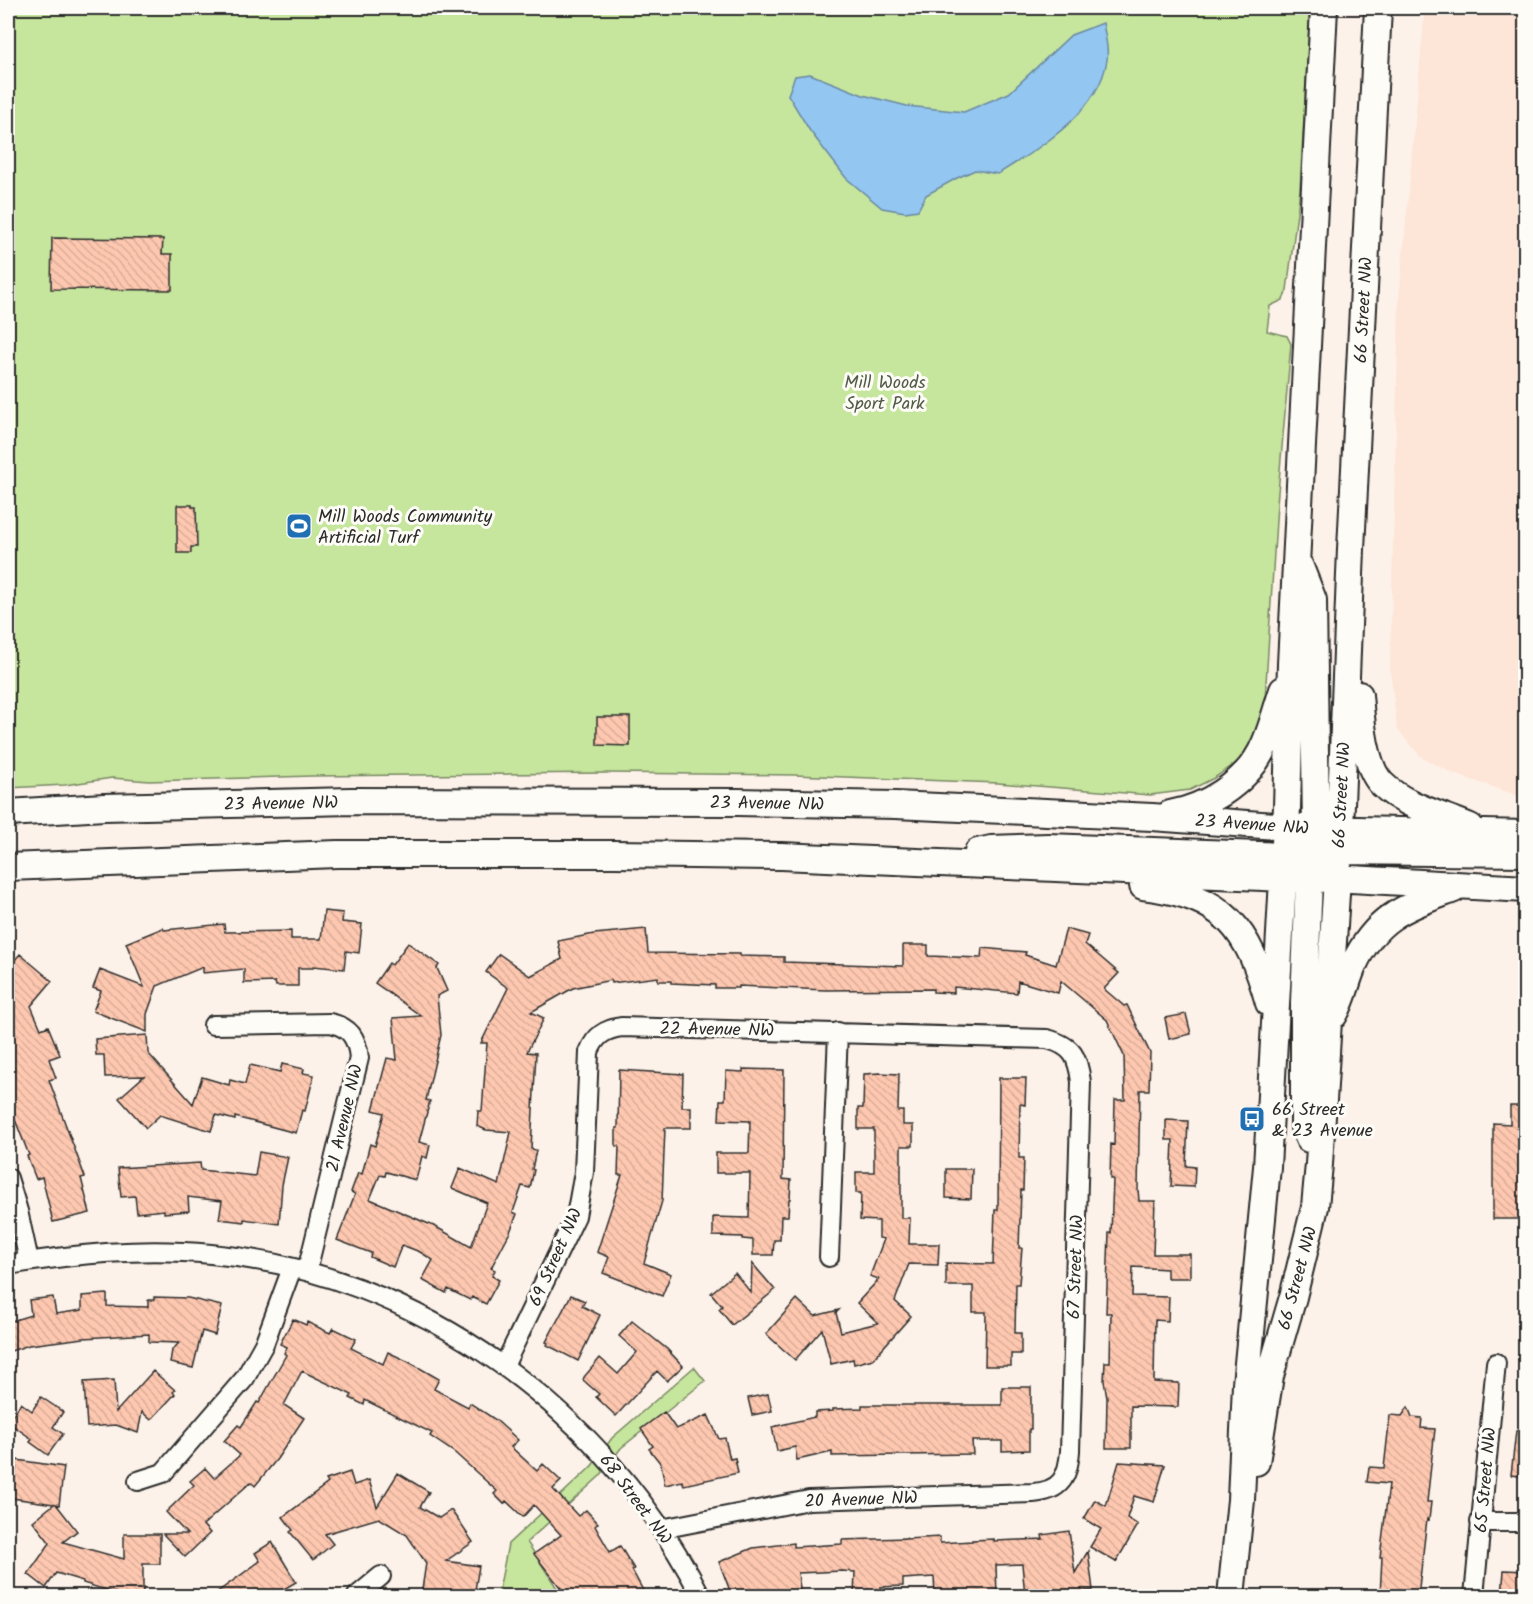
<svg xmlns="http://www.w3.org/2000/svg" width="1533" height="1604" font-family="Kalam,sans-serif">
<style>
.built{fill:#fde5d8}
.green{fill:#c6e59d;stroke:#788864;stroke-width:1.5}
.water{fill:#93c6f0;stroke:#6988a1;stroke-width:1.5}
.building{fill:url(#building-back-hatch);stroke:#2b2b2b;stroke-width:1.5}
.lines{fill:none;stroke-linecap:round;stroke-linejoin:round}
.street-casing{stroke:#2b2b2b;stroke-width:22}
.secondary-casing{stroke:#2b2b2b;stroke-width:30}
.street{stroke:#fdfcf7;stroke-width:18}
.secondary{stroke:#fdfcf7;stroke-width:26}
.labels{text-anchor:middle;stroke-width:6;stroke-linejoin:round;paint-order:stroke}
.street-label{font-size:18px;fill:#2b2b2b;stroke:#fdfcf7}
.park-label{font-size:18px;fill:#525a48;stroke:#fdfcf7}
.poi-label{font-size:18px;fill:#2b2b2b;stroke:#fdfcf7;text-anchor:start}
</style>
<defs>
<pattern id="building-back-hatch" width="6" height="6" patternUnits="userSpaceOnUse" patternTransform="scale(1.5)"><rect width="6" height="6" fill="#fec8b0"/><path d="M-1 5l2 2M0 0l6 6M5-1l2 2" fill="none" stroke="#daac98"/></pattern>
</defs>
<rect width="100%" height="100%" fill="#fdf2e9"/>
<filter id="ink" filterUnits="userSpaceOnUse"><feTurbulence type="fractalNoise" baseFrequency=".0167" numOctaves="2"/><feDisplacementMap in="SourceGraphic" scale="12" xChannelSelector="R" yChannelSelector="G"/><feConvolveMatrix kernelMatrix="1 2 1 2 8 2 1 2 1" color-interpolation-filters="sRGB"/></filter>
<g filter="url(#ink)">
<path class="built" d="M1425 8H1525V798L1454 774 1422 758 1397 729 1390 667 1399 299Z"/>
<path class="green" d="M8 8H1310L1300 190 1287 290 1283 300 1270 306 1267 331 1287 336 1291 344 1277 504 1265 700 1259 725 1242 759 1214 778 1190 790 1150 795 998 783 794 775 607 773 312 776 149 781 112 778 65 785 8 788Z
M694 1367 705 1381 621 1448 600 1476 527 1542 562 1596H498L508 1544 591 1467 612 1438Z"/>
<path class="water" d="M1103 23C1105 35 1109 49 1107 60 1099 113 1039 148 998 174L975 170 957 178 926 195 918 210 905 212 882 208 846 178 810 131 788 95 795 76 810 74 863 95 907 106 964 112 1009 93 1071 35Z"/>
<path class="building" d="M52 238 163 239 162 254H172V290L51 289Z
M177 505H192V507H196L197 547H191V553H177Z
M597 717H630V746L597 745Z
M324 911 343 913 342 922 362 924 359 953 346 951 344 969 313 966V968H298V986H276L275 982 244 983V969L203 973V967L157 986 147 1014V1032L93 1011 101 991 93 988 100 970 144 987 126 943 163 928 164 930 224 924 225 932 291 931V939H321Z
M646 929 648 953 740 954V956L784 957V962L903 966V945H928V956L981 958 982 948 1026 952 1025 955 1056 965 1066 929 1088 935 1085 944 1119 973 1104 989 1124 1006 1127 1005 1150 1053 1149 1090H1140L1138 1189 1139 1201H1155L1153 1254H1190V1278H1167V1269L1133 1267 1132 1296 1169 1297 1168 1321 1155 1320 1154 1382 1179 1383 1178 1407 1131 1406V1448H1106L1107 1398 1104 1381 1105 1362H1110L1111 1313H1106L1109 1233H1111L1113 1179H1110L1111 1144 1114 1145 1115 1100H1125L1124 1056 1107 1020 1061 981 1058 993 1018 981 1017 993 954 987V993L933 992V989L825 990 739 986V988H715V985L671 983V981H658V977L612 983 611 980 573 988 531 1012 544 1018 527 1052 536 1053 531 1149 536 1150 532 1169 534 1170 530 1188 522 1186 513 1212 517 1214 510 1232 491 1268 495 1270 492 1276 499 1280 486 1304 472 1297 470 1300 448 1289 446 1293 422 1280 433 1260 420 1252 402 1245 393 1267 370 1257 371 1253 337 1240 355 1194 351 1192 358 1173 362 1174 370 1144 375 1146 384 1113 373 1110 387 1058 397 1060 393 1018 421 1016 375 983 389 963 392 965 408 943 439 965 437 968 447 991 437 996 441 1035 426 1100 430 1101 419 1142 430 1145 427 1158 422 1156 416 1180 386 1172 385 1176 380 1175 370 1199 436 1227 471 1247 487 1203 452 1188 460 1168 499 1185 511 1132 486 1130 477 1126 478 1111H482L487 1043H481L508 988 486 972 499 954 530 976 562 959 558 941 594 934Z
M20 954 52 981 31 1006 41 1029 48 1026 60 1055 49 1059 56 1078 49 1080 85 1177 81 1178 90 1213 53 1222 42 1177 36 1179 27 1156 29 1155 8 1102V968Z
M1186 1014 1191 1034 1169 1039 1165 1018Z
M147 1035 148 1053 193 1104 202 1077 229 1085 230 1080 245 1084 250 1065 280 1072 282 1064 304 1069 303 1073 314 1075 305 1111 302 1110 296 1133 235 1117V1120L216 1115 211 1131 160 1115 146 1128 119 1098 144 1076 105 1077 104 1055H96L95 1039Z
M743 1069 784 1070 783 1179 791 1180 790 1199H789L788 1216H781L780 1240H774L773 1255H753V1240L743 1239V1237L713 1236V1217L749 1218 750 1173H716V1153H749L750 1121 719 1120 720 1100H725L726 1071 743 1072Z
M619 1070 683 1074 682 1107H691V1128H665L662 1201 644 1263 671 1274 662 1296 603 1273 609 1257 597 1252 622 1175H618L619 1146H616V1128H618Z
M880 1073 899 1074 898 1111H903V1125H913V1146H901V1218H910L909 1244H939L938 1265 909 1264 895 1301 911 1316 873 1359 854 1364 853 1359 831 1364 822 1329 795 1360 766 1334 797 1299 815 1316 839 1310 836 1313 841 1332 878 1323 857 1303 879 1279 870 1276 884 1239 879 1238V1221L860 1220 861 1193H856V1172H874V1129H858V1108H863L864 1074Z
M999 1078H1026L1025 1105 1020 1104 1019 1158H1024L1023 1190H1021L1019 1248H1022L1019 1284H1016L1015 1333H1021V1354H1011V1366H985L986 1312H973V1286H946V1263L993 1264 995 1210H998Z
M1510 1106H1526V1219H1493V1123L1510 1124Z
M1166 1120 1188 1121 1186 1166 1195 1167 1194 1187 1171 1186 1173 1140H1166Z
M259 1152 288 1157 282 1185 279 1224 244 1219V1222L219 1219 222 1201 188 1197 189 1211 164 1213V1210L137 1213 135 1196 121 1197 118 1168 200 1163 201 1170 255 1176Z
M946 1169H972L971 1199 946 1198Z
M752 1263 775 1290 732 1325 719 1309 722 1306 711 1293 735 1273 751 1293Z
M107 1294V1306L148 1307V1300H154V1297L188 1298 222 1306 215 1335 202 1331 193 1368 170 1363 172 1350 179 1343 149 1342V1334L84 1338 29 1345 8 1352V1322L31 1315 29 1300 53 1297 56 1314 82 1310V1296Z
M571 1295 585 1301 582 1306 600 1315 578 1361 547 1345 548 1343 546 1342Z
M293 1319 306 1325 307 1322 330 1333 333 1328 356 1339 351 1348 383 1364 388 1352 411 1363 439 1379 434 1389 468 1407 470 1403 496 1420 518 1440 511 1447 537 1471 543 1464 561 1481 553 1489 578 1516 586 1510 598 1523 595 1526 610 1552 620 1546 634 1569 632 1570 646 1596H567L534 1554 561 1535 534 1505 523 1517 506 1501 504 1504 494 1494 497 1491 455 1453 430 1436 432 1433 365 1400 364 1405 350 1398 352 1395 302 1371 284 1405 304 1418 277 1459 255 1486 251 1482 203 1525 210 1533 185 1557 163 1534H187L166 1512 194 1485 190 1481 205 1468 214 1478 240 1455 224 1441 238 1425 241 1427 257 1402 259 1403 286 1355 284 1353 287 1347 280 1344Z
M632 1321 667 1349 683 1366 667 1381 657 1371 616 1416 596 1397 599 1394 583 1380 584 1377 600 1358 618 1374 637 1352 619 1336Z
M153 1371 175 1390 173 1392 175 1394 151 1420 142 1412 138 1433 116 1425 87 1427 84 1382 114 1380 116 1412Z
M1002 1387H1031V1429H1029V1450L1002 1451V1441H972L973 1454 832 1456V1452L797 1460 795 1447 777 1451 772 1427 815 1417V1412L833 1411V1409L862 1408V1405H1002Z
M768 1394 772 1411 752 1415 748 1398Z
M41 1397 63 1412 53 1427 63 1434 48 1455 30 1442 32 1439 8 1422 21 1403 32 1411Z
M1408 1407 1412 1417 1422 1418 1421 1428 1435 1429 1427 1502H1431L1429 1520 1427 1519 1418 1596H1380L1382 1557H1380L1389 1484 1367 1482 1369 1467 1384 1468 1390 1415 1402 1416Z
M664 1412 676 1429 708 1415 719 1439 725 1438 730 1459 735 1458 738 1473 684 1485 682 1481 665 1485 661 1464 649 1449 653 1446 641 1429Z
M1516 1431H1526V1477L1511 1475Z
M17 1460 64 1467 59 1505 56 1504 77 1531 63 1542 124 1559V1534H160V1564H143V1596H122V1595L83 1583V1581L56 1573 46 1588 28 1574 50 1543 33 1521 54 1504 12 1498Z
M1119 1462 1165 1465 1154 1502 1134 1496 1127 1518 1138 1525 1116 1562 1090 1547 1101 1529 1084 1519 1095 1500 1106 1506Z
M350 1472 354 1485 369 1480 377 1507 398 1473 429 1492 420 1507 439 1518 451 1510 473 1542 446 1561 479 1566 474 1596H421L426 1563 407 1535 379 1518 325 1534 333 1544 313 1560 290 1532 293 1530 283 1517 328 1483 326 1480Z
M1069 1531 1075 1573 1088 1551 1093 1590 1045 1596H1025L1022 1564 996 1565 997 1596H935L934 1577 903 1579V1586L880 1587V1596H854L855 1572 842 1571 798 1573 801 1596H732L719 1562 753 1548 794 1543V1547L842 1544V1540L906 1538V1539L940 1537V1543L972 1541V1540L994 1539V1541L1043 1539 1042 1535Z
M272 1542 296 1582 272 1596H212L260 1561 255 1553Z
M1504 1570 1526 1571V1596H1502Z"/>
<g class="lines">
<g class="street-casing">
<path id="street" d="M213 1025 330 1023C350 1027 357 1038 359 1058L307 1271
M8 1178 18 1211 29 1261
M829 1257 838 1032
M8 1265C75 1254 143 1247 211 1254 420 1273 607 1412 701 1596
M504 1366 576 1216 584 1172 589 1052C595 1036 605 1029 622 1027L1047 1039C1073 1046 1078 1057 1081 1082L1070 1451C1068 1477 1061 1491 1033 1493L809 1500 661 1529
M138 1481 163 1473 245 1378 264 1344 292 1268
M1480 1522H1526
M357 1596 381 1576
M1474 1596 1496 1363"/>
</g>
<g class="secondary-casing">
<path id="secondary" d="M1300 567 1313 600 1316 829 1319 845
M1359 695C1361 719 1364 766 1382 784 1404 806 1442 815 1470 827
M8 813 104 807 351 801 738 802 895 805 1152 817 1316 829 1526 834
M1170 814C1205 808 1244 784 1261 752 1271 734 1276 710 1283 690
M978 852 991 849 1048 847 1284 856C1307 855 1324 847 1340 830
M1323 858 1338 851 1526 853
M1304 862 1309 879 1304 1002V1127L1309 1139
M8 867 337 854H614L781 856 1283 878 1351 879 1526 889
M1143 886C1225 896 1248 928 1269 1003
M1334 1015C1344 998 1346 981 1354 964 1377 915 1407 907 1454 889
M1256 1462 1270 1376 1293 1297 1315 1207 1319 1164 1340 830 1351 549 1378 8
M1231 1596 1241 1500 1246 1384 1267 1167 1287 807 1291 664 1324 8"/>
</g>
<use href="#street" class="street"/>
<use href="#secondary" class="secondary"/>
</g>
</g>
<defs>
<g id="stadium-square" transform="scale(1.35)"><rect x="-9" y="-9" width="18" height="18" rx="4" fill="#1f6fb2" stroke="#fdfcf7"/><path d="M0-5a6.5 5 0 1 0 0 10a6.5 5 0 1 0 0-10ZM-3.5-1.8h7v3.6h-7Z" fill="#fff"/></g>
<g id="bus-square" transform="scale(1.35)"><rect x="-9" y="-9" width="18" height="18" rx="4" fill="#1f6fb2" stroke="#fdfcf7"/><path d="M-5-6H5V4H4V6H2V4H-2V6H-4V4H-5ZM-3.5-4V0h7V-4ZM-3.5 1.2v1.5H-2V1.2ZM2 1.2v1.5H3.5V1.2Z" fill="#fff"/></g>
</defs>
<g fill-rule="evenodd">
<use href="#stadium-square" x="299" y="526"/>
<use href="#bus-square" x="1252" y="1119"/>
</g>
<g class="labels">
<g class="street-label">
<text transform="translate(1363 310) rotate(-87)" y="6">66 Street NW</text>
<text transform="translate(1341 795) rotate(-87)" y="6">66 Street NW</text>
<text transform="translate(281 803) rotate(-1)" y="6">23 Avenue NW</text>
<text transform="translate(767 803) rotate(1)" y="6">23 Avenue NW</text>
<text transform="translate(1252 824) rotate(4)" y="6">23 Avenue NW</text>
<text transform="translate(717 1029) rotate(1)" y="6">22 Avenue NW</text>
<text transform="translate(344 1118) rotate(-77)" y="6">21 Avenue NW</text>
<text transform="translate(555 1257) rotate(-66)" y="6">69 Street NW</text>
<text transform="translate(1075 1267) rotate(-88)" y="6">67 Street NW</text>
<text transform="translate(1297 1278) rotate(-75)" y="6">66 Street NW</text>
<text transform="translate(1485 1480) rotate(-85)" y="6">65 Street NW</text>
<text transform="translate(636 1499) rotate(53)" y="6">68 Street NW</text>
<text transform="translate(861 1499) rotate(-2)" y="6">20 Avenue NW</text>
</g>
<g class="park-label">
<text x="885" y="388">Mill Woods<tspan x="885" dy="21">Sport Park</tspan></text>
</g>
<g class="poi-label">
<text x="318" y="522">Mill Woods Community<tspan x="318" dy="21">Artificial Turf</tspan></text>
<text x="1272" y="1115">66 Street<tspan x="1272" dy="21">&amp; 23 Avenue</tspan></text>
</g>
</g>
<rect width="1533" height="1604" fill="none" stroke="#fdfcf7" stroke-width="30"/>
<rect x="15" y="15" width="1503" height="1574" fill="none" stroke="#2b2b2b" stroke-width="2" filter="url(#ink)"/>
</svg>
